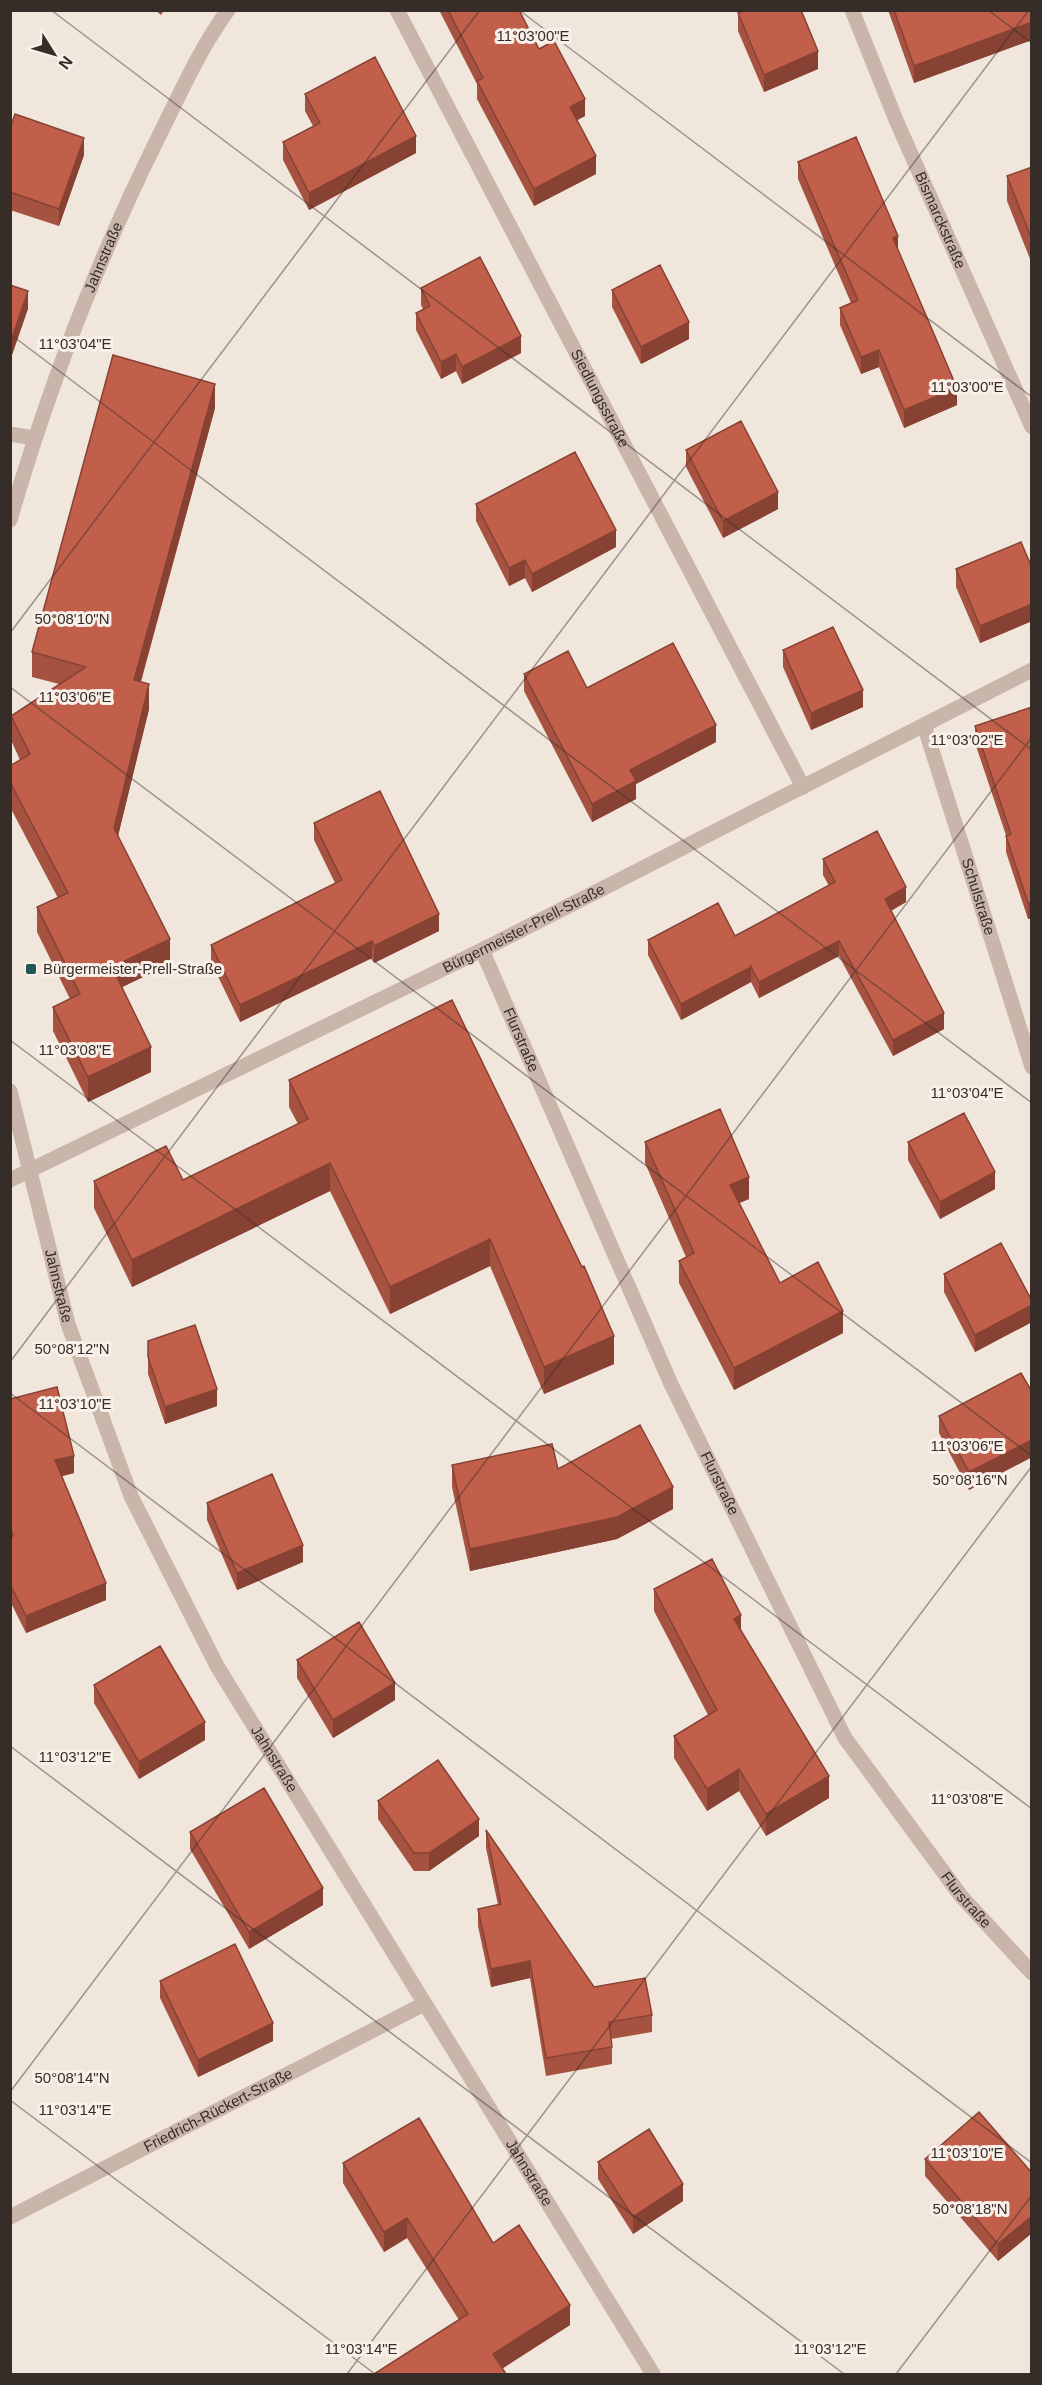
<svg xmlns="http://www.w3.org/2000/svg" width="1042" height="2385" font-family="Arial,sans-serif">
<style>
.lines{fill:none;stroke-linecap:round;stroke-linejoin:round}
.street{stroke:#c9b5a9;stroke-width:15}
.wall{fill:#a65240}
.shaded-wall{fill:#874234}
.building{fill:#c15f4b;stroke:#874234;stroke-width:1.5}
.ticks{fill:none;stroke:#362c28;stroke-width:1.5;stroke-opacity:0.45}
.poi-dot{fill:#205656;stroke:#f9f0e9;stroke-width:2}
.labels{text-anchor:middle;stroke-width:6;stroke-linejoin:round;paint-order:stroke}
.street-label{font-size:15px;fill:#362c28;stroke:#f9f0e9}
.poi-label{font-size:15px;fill:#362c28;stroke:#f9f0e9;text-anchor:start}
.ticks-label{font-size:15px;text-anchor:middle;fill:#362c28;stroke:#f9f0e9;stroke-width:6;stroke-linejoin:round;paint-order:stroke}
</style>
<rect width="100%" height="100%" fill="#f1e6dc"/>
<g class="lines">
<g class="street">
<path id="s1" d="M397 10 803 787"/>
<path id="s2" d="M852 10 896 120 1032 427"/>
<path d="M10 434 34 438"/>
<path id="s3" d="M10 520C48 389 98 259 158 138 180 94 199 50 228 10"/>
<path id="s4" d="M924 725 1032 1067"/>
<path id="s5" d="M482 950 671 1384 845 1738 961 1896 1032 1973"/>
<path id="s6" d="M10 1091 68 1324 131 1496 217 1666 653 2374"/>
<path id="s7" d="M10 1180 482 950 1032 670"/>
<path id="s8" d="M10 2217 424 2004"/>
</g>
</g>
<path class="wall" d="M155 10H164L161 15Z
M439 10H519L539 49 585 116 577 120 596 174 534 206 477 99V84Z
M888 10H1032V40L914 83Z
M738 13 818 69 764 92 738 31Z
M305 94 416 153 309 210 283 160V142L313 126 305 111Z
M10 128 84 155 59 226 10 210Z
M798 162 898 250 957 405 904 428 879 367 861 374 840 325V308L851 303 798 179Z
M1032 167V264L1007 201V176Z
M421 288 521 353 462 384 456 371 441 379 416 330V313L423 309 421 305Z
M612 290 689 339 641 364 612 307Z
M215 408 141 682 149 709 118 836 170 964 122 987 151 1072 88 1102 53 1031V1007L70 999 37 932V907L58 898 10 807V766L20 760 11 740V716L59 684 32 677V652Z
M686 450 778 509 723 538 686 467Z
M476 504 616 547 532 592 525 578 509 586 476 521Z
M1032 568V621L980 643 956 587V569Z
M783 650 863 707 811 730 783 667Z
M524 674 587 688 716 742 636 784V799L592 822 524 691Z
M1032 707V918L1028 919 1006 852V835L975 743V726Z
M314 823 439 931 374 963 372 958 240 1022 211 962V945L335 883 314 840Z
M823 859 906 902 891 911 944 1029 893 1056 839 956 759 998 751 982 681 1020 648 955V940L735 936 829 886 823 875Z
M452 1000 614 1364 544 1394 490 1266 390 1314 330 1191 132 1287 94 1208V1181L183 1180 298 1124 289 1107V1080Z
M645 1142 749 1199 739 1203 780 1283 843 1333 734 1390 679 1283V1261L686 1257 645 1163Z
M908 1142 995 1189 940 1219 908 1160Z
M944 1274 1032 1301V1322L975 1352 944 1292Z
M148 1341 217 1406 165 1424 148 1374Z
M1032 1392V1457L969 1490 939 1433V1416Z
M10 1399 74 1473 62 1476 106 1600 26 1633 10 1601Z
M452 1465 558 1469 673 1509 617 1539 470 1571 452 1487Z
M207 1503 303 1562 237 1590 207 1520Z
M654 1589 741 1631 829 1798 766 1836 739 1791 707 1811 674 1758V1736L708 1715 654 1611Z
M297 1660 395 1700 333 1738 297 1678Z
M94 1685 205 1740 139 1779 94 1703Z
M378 1801 479 1836 429 1871H414L378 1819Z
M486 1830 594 1987 652 2015V2032L611 2039 612 2047V2064L546 2076 530 1978 491 1987 478 1926V1909L498 1905 486 1848Z
M190 1832 323 1905 249 1949 190 1849Z
M160 1981 273 2041 198 2077 160 1998Z
M925 2159 1032 2173V2233L998 2261 925 2176Z
M598 2162 683 2201 633 2234 598 2179Z
M343 2163 493 2243 570 2325 502 2369 459 2320 407 2238 384 2252 343 2183Z"/>
<path class="shaded-wall" d="M1032 22V40L914 83V66Z
M818 51V69L764 92V75Z
M585 99V116L570 124V107Z
M416 136V153L309 210V193Z
M84 138V155L59 226V209Z
M596 156V174L534 206V189Z
M898 236V253L893 238Z
M28 291V309L10 361V344Z
M689 322V339L641 364V347Z
M521 336V353L462 384V367Z
M879 350V367L861 374V357Z
M456 354V371L441 379V362Z
M215 384V408L134 705V680Z
M957 388V405L904 428V410Z
M778 492V509L723 538V521Z
M616 530V547L532 592V574Z
M525 560V578L509 586V568Z
M1032 604V621L980 643V626Z
M149 684V709L114 852V828Z
M863 690V707L811 730V713Z
M716 725V742L636 784V799L592 822V804L630 770Z
M906 887V902L885 914V899Z
M1032 902V918L1028 919V903Z
M439 914V931L374 963V946Z
M170 939V964L112 992V967Z
M372 941V958L240 1022V1005Z
M839 941V956L759 998V982Z
M751 967V982L681 1020V1004Z
M944 1013V1029L893 1056V1040Z
M151 1047V1072L88 1102V1077Z
M330 1163V1191L132 1287V1260Z
M995 1172V1189L940 1219V1202Z
M749 1177V1199L730 1207V1185Z
M490 1239V1266L390 1314V1287Z
M1032 1305V1322L975 1352V1335Z
M843 1311V1333L734 1390V1368Z
M614 1336V1364L544 1394V1367Z
M217 1389V1406L165 1424V1407Z
M1032 1440V1457L969 1490V1472Z
M74 1456V1473L55 1478V1460Z
M673 1487V1509L617 1539 470 1571V1549Z
M303 1545V1562L237 1590V1573Z
M106 1583V1600L26 1633V1616Z
M741 1615V1637L734 1619Z
M395 1683V1700L333 1738V1720Z
M205 1722V1740L139 1779V1762Z
M739 1769V1791L707 1811V1789Z
M829 1776V1798L766 1836V1814Z
M479 1819V1836L429 1871V1853Z
M323 1888V1905L249 1949V1932Z
M530 1961V1978L491 1987V1969Z
M273 2023V2041L198 2077V2060Z
M683 2184V2201L633 2234V2217Z
M1032 2216V2233L998 2261V2244Z
M407 2218V2238L384 2252V2232Z
M570 2305V2325L493 2374V2354Z"/>
<path class="building" d="M448 10H519L539 49 554 41 585 99 570 107 596 156 534 189 477 81 483 78Z
M745 10H801L818 51 764 75 738 13Z
M894 10H1032V22L914 66Z
M375 57 416 136 309 193 283 142 320 123 305 94Z
M15 114 84 138 59 209 10 192V128Z
M856 137 898 236 893 238 957 388 904 410 879 350 861 357 840 308 858 300 798 162Z
M1032 167V240L1007 176Z
M480 257 521 336 462 367 456 354 441 362 416 313 430 306 421 288Z
M660 265 689 322 641 347 612 290Z
M10 285 28 291 10 344Z
M113 355 215 384 134 680 149 684 114 828 170 939 112 967 151 1047 88 1077 53 1007 80 994 37 907 68 893 10 782V766L30 754 11 716 86 667 32 652Z
M741 421 778 492 723 521 686 450Z
M575 452 616 530 532 574 525 560 509 568 476 504Z
M1021 542 1032 568V604L980 626 956 569Z
M833 627 863 690 811 713 783 650Z
M673 643 716 725 630 770 636 781 592 804 524 674 568 651 587 688Z
M1032 707V902L1028 903 1006 836 1011 834 975 726Z
M380 791 439 914 374 946 372 941 240 1005 211 945 342 880 314 823Z
M877 831 906 887 885 899 944 1013 893 1040 839 941 759 982 750 965 751 967 681 1004 648 940 718 903 735 936 835 882 823 859Z
M452 1000 582 1267 584 1266 614 1336 544 1367 490 1239 390 1287 330 1163 132 1260 94 1181 166 1146 183 1180 308 1119 289 1080Z
M720 1109 749 1177 730 1185 780 1283 818 1262 843 1311 734 1368 679 1261 694 1253 645 1142Z
M964 1113 995 1172 940 1202 908 1142Z
M1001 1243 1032 1301V1305L975 1335 944 1274Z
M195 1325 217 1389 165 1407 148 1357V1341Z
M1021 1373 1032 1392V1440L969 1472 939 1416Z
M57 1387 74 1456 55 1460 106 1583 26 1616 10 1584V1537L13 1536 10 1526V1399Z
M640 1425 673 1487 617 1517 470 1549 452 1465 552 1444 558 1469Z
M272 1474 303 1545 237 1573 207 1503Z
M712 1559 741 1615 734 1619 829 1776 766 1814 739 1769 707 1789 674 1736 717 1710 654 1589Z
M359 1622 395 1683 333 1720 297 1660Z
M160 1646 205 1722 139 1762 94 1685Z
M438 1760 479 1819 429 1853H414L378 1801Z
M264 1788 323 1888 249 1932 190 1832Z
M486 1830 594 1987 645 1978 652 2015 609 2022 612 2047 546 2058 530 1961 491 1969 478 1909 501 1904Z
M235 1944 273 2023 198 2060 160 1981Z
M979 2112 1032 2173V2216L998 2244 925 2159Z
M419 2118 493 2243 519 2225 570 2305 493 2354 506 2374H374L468 2314 407 2218 384 2232 343 2163Z
M649 2129 683 2184 633 2217 598 2162Z"/>
<path class="ticks" d="M51 10 1032 750M519 10 1032 397M988 10 1032 43M10 334 1032 1103M10 633 480 10M10 687 1032 1456M10 1040 1032 1809M10 1362 1029 10M10 1393 1032 2163M10 1746 844 2374M10 2092 1032 737M10 2100 375 2374M347 2374 1032 1466M896 2374 1032 2195"/>
<rect class="poi-dot" x="25" y="963" width="12" height="12" rx="3"/>
<g class="labels">
<g class="street-label">
<text dy="5" stroke="none"><textPath href="#s2" startOffset="228">Bismarckstraße</textPath></text>
<text dy="5" stroke="none"><textPath href="#s3" startOffset="279">Jahnstraße</textPath></text>
<text dy="5" stroke="none"><textPath href="#s1" startOffset="438">Siedlungsstraße</textPath></text>
<text dy="5" stroke="none"><textPath href="#s4" startOffset="180">Schulstraße</textPath></text>
<text dy="5" stroke="none"><textPath href="#s7" startOffset="572">Bürgermeister-Prell-Straße</textPath></text>
<text dy="5" stroke="none"><textPath href="#s5" startOffset="98">Flurstraße</textPath></text>
<text dy="5" stroke="none"><textPath href="#s6" startOffset="201">Jahnstraße</textPath></text>
<text dy="5" stroke="none"><textPath href="#s5" startOffset="584">Flurstraße</textPath></text>
<text dy="5" stroke="none"><textPath href="#s6" startOffset="723">Jahnstraße</textPath></text>
<text dy="5" stroke="none"><textPath href="#s5" startOffset="1070">Flurstraße</textPath></text>
<text dy="5" stroke="none"><textPath href="#s8" startOffset="234">Friedrich-Rückert-Straße</textPath></text>
<text dy="5" stroke="none"><textPath href="#s6" startOffset="1209">Jahnstraße</textPath></text>
</g>
<g class="poi-label">
<text x="43" y="974">Bürgermeister-Prell-Straße</text>
</g>
</g>
<g class="ticks-label">
<text x="533" y="41">11°03'00"E</text>
<text x="75" y="349">11°03'04"E</text>
<text x="967" y="392">11°03'00"E</text>
<text x="72" y="624">50°08'10"N</text>
<text x="75" y="702">11°03'06"E</text>
<text x="967" y="745">11°03'02"E</text>
<text x="75" y="1055">11°03'08"E</text>
<text x="967" y="1098">11°03'04"E</text>
<text x="72" y="1354">50°08'12"N</text>
<text x="75" y="1409">11°03'10"E</text>
<text x="967" y="1451">11°03'06"E</text>
<text x="970" y="1485">50°08'16"N</text>
<text x="75" y="1762">11°03'12"E</text>
<text x="967" y="1804">11°03'08"E</text>
<text x="72" y="2083">50°08'14"N</text>
<text x="75" y="2115">11°03'14"E</text>
<text x="967" y="2158">11°03'10"E</text>
<text x="970" y="2214">50°08'18"N</text>
<text x="361" y="2354">11°03'14"E</text>
<text x="830" y="2354">11°03'12"E</text>
</g>
<rect width="1042" height="2385" fill="none" stroke="#362c28" stroke-width="24"/>
<g transform="translate(54 54) rotate(127)" stroke="#f9f0e9" stroke-width="4.5" paint-order="stroke">
<path d="M0-4.5L10 22L0 15L-10 22Z" fill="#362c28"/>
<text y="-9" font-size="16" font-weight="bold" text-anchor="middle" fill="#362c28">N</text>
</g>
</svg>
